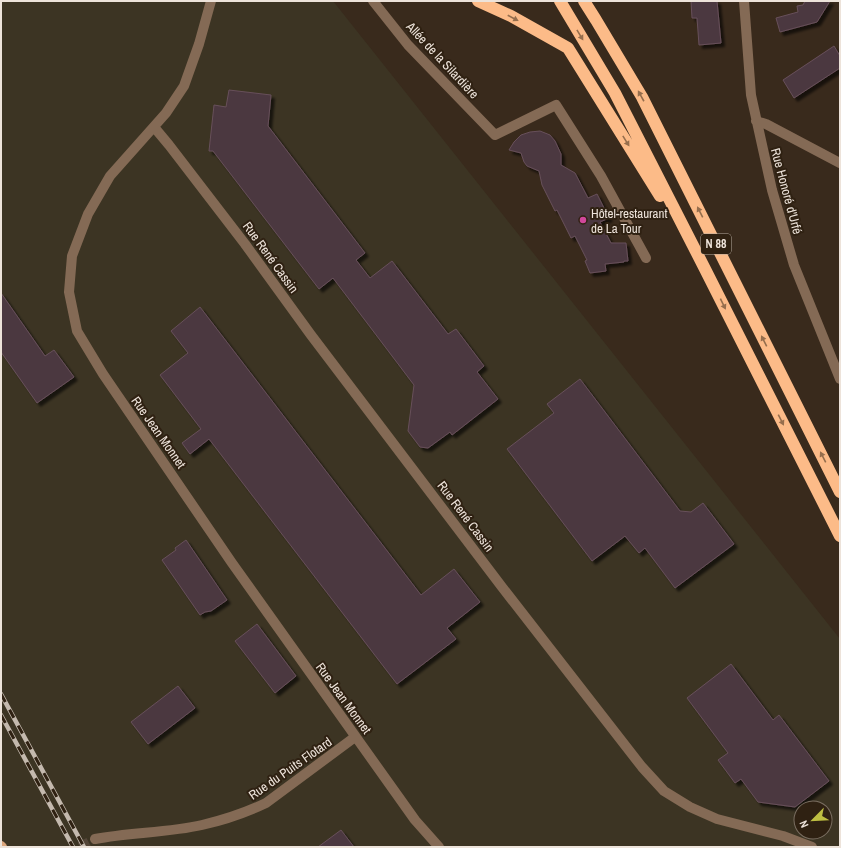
<svg xmlns="http://www.w3.org/2000/svg" width="841" height="848" font-family="'Archivo Narrow',sans-serif">
<style>
.industrial{fill:#3c3423;fill-rule:evenodd}
.building{fill:#4c3740;stroke:#67505a;filter:url(#shadow)}
.lines{fill:none;stroke-linecap:round;stroke-linejoin:round}
.minor-tunnel{stroke:#544638;stroke-width:10;stroke-dasharray:10 5;stroke-linecap:butt}
.minor{stroke:#846a55;stroke-width:10}
.major{stroke:#daa47a;stroke-width:10}
.highway{stroke:#fcbb88;stroke-width:12}
.rail-casing{stroke:#c4b9ae;stroke-width:4.5}
.rail{stroke:#2f2112;stroke-width:3;stroke-dasharray:9;stroke-linecap:butt}
.oneway{fill:#966e4d}
.hotel-dot{fill:#d1479c;stroke:#2f2112;stroke-width:1.5}
.labels{text-anchor:middle;stroke-width:4;stroke-linejoin:round;paint-order:stroke}
.shield{fill:#2f2112;stroke:#b4a99e;stroke-width:1}
.shield-label{font-size:12px;font-weight:bold;fill:#ede3da}
.street-label{font-size:13px;fill:#ede3da;stroke:#2f2112}
.poi-label{font-size:13px;fill:#ede3da;stroke:#2f2112;text-anchor:start}
</style>
<defs>
<filter id="shadow"><feDropShadow dx="3.5" dy="3.5" stdDeviation="1" flood-color="#0009"/></filter>
</defs>
<rect width="100%" height="100%" fill="#392a1c"/>
<path class="industrial" d="M1 1H333L840 639V847H1ZM801 808H825V832H801Z"/>
<path class="building" d="M691 1H717L721 43 699 45 697 18H692Z
M805 1H830L817 22 780 32 776 18 798 12 797 6 803 5Z
M834 46 840 56V68L794 98 783 80Z
M229 90 271 95 268 126 365 253 356 260 370 278 392 261 448 334 456 329 484 366 477 372 498 399 452 435 450 432 428 448 420 447 408 431 414 385 333 278 319 289 213 151H209L214 105 226 107Z
M540 131 550 135 555 141 561 154V165L575 173 588 198 597 194 609 218 600 222 611 243H626L628 261H624V262L605 264 606 271 590 273 585 261 587 260 575 236 571 238 557 210 555 211 542 185 539 171 527 166 524 162 521 153 509 150 514 142 521 135 530 132Z
M1 293 45 356 54 350 74 377 37 403 1 352Z
M200 307 421 595 454 569 480 602 447 628 456 639 397 684 209 439 190 454 182 443 201 429 160 375 188 353 171 331Z
M580 379 680 511 691 512 703 503 734 544 675 588 645 548 639 553 625 536 592 561 507 449 554 413 547 404Z
M186 540 227 600 211 611 205 612 200 615 162 560 176 550 175 548Z
M257 624 296 676 275 693 235 641Z
M731 664 773 720 779 715 829 781 795 807 758 802 741 779 735 783 718 760 728 753 687 698Z
M178 686 195 708 148 744 131 722Z
M341 830 354 847H318Z"/>
<g class="lines">
<path class="minor-tunnel" d="M80 847 95 839"/>
<path class="minor" d="M211 1 199 44 184 86 166 113 110 176 88 214 72 256 69 292 77 331 103 374 232 563 415 820 439 847
M373 1 408 45 495 135 556 105 601 176 646 258
M744 1 751 95 772 190 794 265 840 379
M756 121 766 124 840 163
M154 127 169 145 245 244 311 335 502 587 642 767 664 791 690 807 717 819 783 836 812 847
M95 839C131 832 167 833 202 825 224 820 245 813 266 803L355 737"/>
<path class="major" d="M1 846 2 847"/>
<path class="highway" d="M478 1 511 16 568 48 660 196
M560 1 615 93 705 269 840 536
M584 1 596 20 642 97 840 492"/>
<g class="rail-casing">
<path id="rail" d="M1 694 84 847
M1 715 73 847"/>
</g>
<use href="#rail" class="rail"/>
</g>
<defs><path id="oneway-solid" d="M-6-.8H1V-3.2L6.5 0L1 3.2V.8H-6Z"/></defs>
<g class="oneway">
<use href="#oneway-solid" transform="translate(513 18) rotate(28)"/>
<use href="#oneway-solid" transform="translate(580 35) rotate(59)"/>
<use href="#oneway-solid" transform="translate(641 96) rotate(-119)"/>
<use href="#oneway-solid" transform="translate(626 141) rotate(58)"/>
<use href="#oneway-solid" transform="translate(700 212) rotate(-117)"/>
<use href="#oneway-solid" transform="translate(723 304) rotate(64)"/>
<use href="#oneway-solid" transform="translate(764 341) rotate(-117)"/>
<use href="#oneway-solid" transform="translate(781 420) rotate(63)"/>
<use href="#oneway-solid" transform="translate(823 457) rotate(-117)"/>
</g>
<circle class="hotel-dot" cx="583" cy="220" r="4"/>
<g class="labels">
<rect class="shield" x="701" y="234" width="30" height="20" rx="3"/>
<g class="shield-label">
<text x="716" y="248">N 88</text>
</g>
<g class="street-label">
<text transform="translate(443 60) rotate(47)" y="5">Allée de la Silardière</text>
<text transform="translate(787 191) rotate(75)" y="5">Rue Honoré d'Urfé</text>
<text transform="translate(271 257) rotate(54)" y="5">Rue René Cassin</text>
<text transform="translate(159 432) rotate(55)" y="5">Rue Jean Monnet</text>
<text transform="translate(466 516) rotate(53)" y="5">Rue René Cassin</text>
<text transform="translate(344 698) rotate(54)" y="5">Rue Jean Monnet</text>
<text transform="translate(290 768) rotate(-35)" y="5">Rue du Puits Flotard</text>
</g>
<g class="poi-label">
<text x="591" y="218">Hôtel-restaurant<tspan x="591" dy="15">de La Tour</tspan></text>
</g>
</g>
<rect width="841" height="848" fill="none" stroke="#ede3da" stroke-width="4"/>
<g transform="translate(813 820) rotate(246)"><circle r="19" fill="#2f2112" stroke="#7b6f62"/>
<path d="M0-3L7 15L0 10L-7 15Z" fill="#bebe42"/>
<text y="-6" font-size="11" font-weight="bold" text-anchor="middle" fill="#ede3da">N</text>
</g>
</svg>
